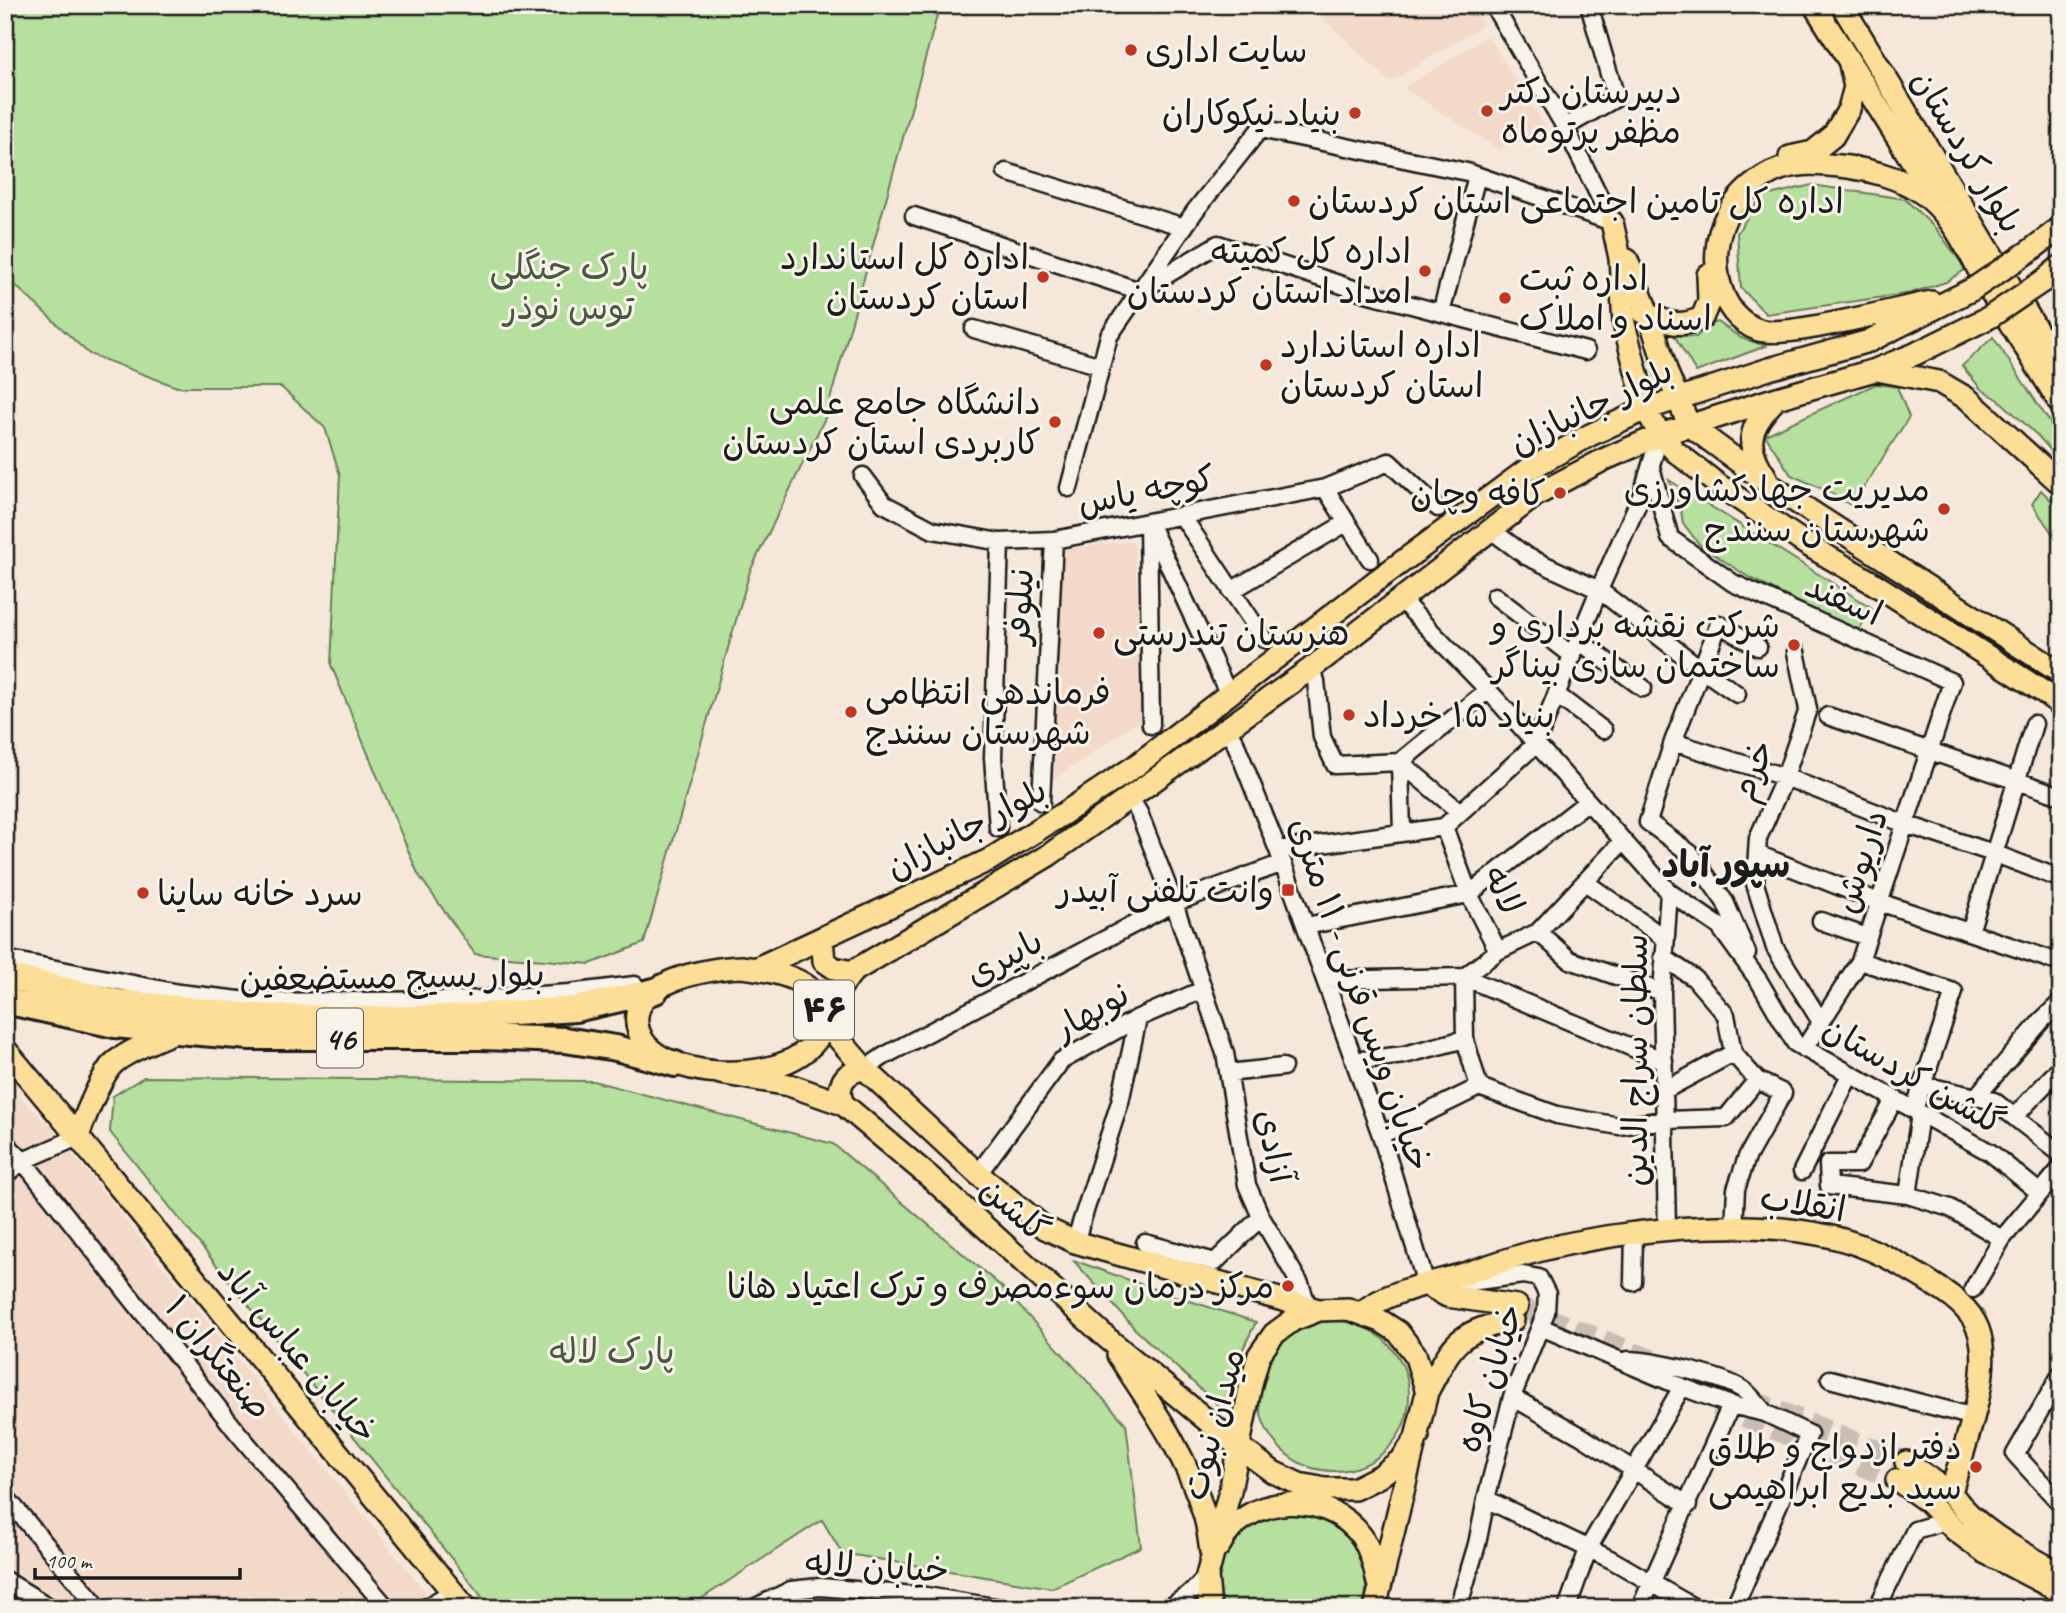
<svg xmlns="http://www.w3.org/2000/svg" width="2066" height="1613" font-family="Caveat,'Playpen Sans Arabic',sans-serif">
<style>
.built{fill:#f3d9c8}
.green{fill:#b6e09d;stroke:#697e5c;stroke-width:2}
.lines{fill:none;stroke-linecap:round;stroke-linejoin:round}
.major-tunnel{stroke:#cabeb3;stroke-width:21;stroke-dasharray:21 10;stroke-linecap:butt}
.minor-casing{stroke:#1c1c1c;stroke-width:21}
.major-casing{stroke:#1c1c1c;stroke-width:26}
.highway-casing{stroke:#1c1c1c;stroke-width:30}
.minor{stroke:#f7f3e8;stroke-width:16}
.major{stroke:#fcde96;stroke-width:21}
.highway{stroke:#fcde96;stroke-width:24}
.major-bridge-casing{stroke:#1c1c1c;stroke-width:26;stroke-linecap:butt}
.major-bridge{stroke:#fcde96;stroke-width:21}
.poi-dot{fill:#c8321e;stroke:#f7f3e8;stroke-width:2.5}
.labels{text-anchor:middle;stroke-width:6;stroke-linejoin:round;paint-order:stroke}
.shield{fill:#f7f3e8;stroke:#5e5c59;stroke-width:2}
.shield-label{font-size:33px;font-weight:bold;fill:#1c1c1c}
.poi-label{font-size:35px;fill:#1c1c1c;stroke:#f7f3e8;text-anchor:end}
.street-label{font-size:35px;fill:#1c1c1c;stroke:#f7f3e8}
.park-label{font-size:35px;fill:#4a5743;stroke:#f7f3e8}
.neighbourhood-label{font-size:37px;font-weight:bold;fill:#1c1c1c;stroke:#f7f3e8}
</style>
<rect width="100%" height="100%" fill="#f5e7d9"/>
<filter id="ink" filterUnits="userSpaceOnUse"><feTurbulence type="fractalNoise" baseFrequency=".0143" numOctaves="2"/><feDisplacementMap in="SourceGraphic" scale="14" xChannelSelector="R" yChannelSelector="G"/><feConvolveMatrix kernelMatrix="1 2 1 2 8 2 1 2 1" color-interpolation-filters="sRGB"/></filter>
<g filter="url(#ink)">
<path class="built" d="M1309 5H1470L1483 25 1390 82Z
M1488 36 1549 133 1500 150 1404 88Z
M1134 541 1144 717 1048 783 1065 549Z
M5 1084 48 1124 438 1608H63L5 1571Z"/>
<path class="green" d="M5 5H940L825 418 750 571 644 943 590 964 475 954 418 874 331 665 340 475 325 428 281 387H177L89 354 14 284 5 295Z
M1812 185 1905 199 1937 230 1966 269 1946 282 1911 293 1766 314 1741 288 1737 233 1761 197Z
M1718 322 1741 338 1766 346 1696 372 1674 335 1696 337 1711 324Z
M1993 337 2061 439V462L2038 436 1999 400 1981 389 1962 366Z
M1876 384 1897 387 1909 417 1852 506 1827 491 1791 475 1765 435Z
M1669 480 1872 608 1857 633 1745 575 1699 544 1683 523 1681 511Z
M2041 490 2061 510V546L2032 504Z
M144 1077 593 1081 833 1144 1002 1287 1126 1424 1141 1547 1052 1588 842 1553 822 1520 687 1608H491L110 1132 113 1096Z
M1073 1260 1168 1294 1256 1322 1239 1357 1231 1417 1136 1330Z
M1259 1396a75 75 0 1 1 150 0a75 75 0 1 1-150 0Z
M1302 1512C1309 1514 1317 1516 1323 1519 1357 1534 1373 1574 1363 1608H1219C1218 1597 1215 1585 1217 1575 1224 1530 1261 1513 1302 1512Z"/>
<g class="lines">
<path class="major-tunnel" d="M1517 1306 1657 1362
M1693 1377 1906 1462
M1716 1405 1897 1480"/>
<g class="minor-casing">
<path id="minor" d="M1493 5 1565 127 1612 222
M1565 127 1616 98 1589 5
M1006 172 1184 227
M914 216 1140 291 1218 244 1366 293 1586 351
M1441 313 1477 176
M974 329 1101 366
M1651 467 1670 538 1733 583 1952 682 1860 961 1804 1049
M863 476 884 504 933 530 1000 542 1054 540 1325 488 1389 462 1438 508
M1069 488 1109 336 1195 211 1260 129 1467 172 1612 222
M1325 488 1370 559
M1182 516 1264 639
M1148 522 1151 725
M1151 527 1229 695
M1491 530 1526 556 1599 590 1701 669 1737 694
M1231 591 1346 523
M1495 596 1573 656
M1401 600 1488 690 1669 892 1719 926 1759 981 1795 1043 1991 1153 2040 1193
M1579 641 1643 688
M1796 652 1808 709 1785 777 1758 838 1755 884 1775 948 1821 1022
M1309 670 1316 681 1322 737 1335 765 1400 762
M1557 695 1603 730
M1828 716 2061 796
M1226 728 1235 742 1278 850 1381 1135 1426 1284 1462 1283 1523 1275 1539 1278 1547 1294 1546 1312 1512 1397 1486 1499 1477 1544 1458 1608
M1673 742 1785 777 1905 824 1993 853 2061 879
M1400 762 1488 690
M1400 762 1460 812
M1400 762 1402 833
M1130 798 1139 813 1174 903 1225 1053 1247 1185 1261 1217 1300 1284 1308 1307
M1041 802 1054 540
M1444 827 1536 744 1599 590 1642 494 1660 435
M1444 827 1469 894 1498 951
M998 828 993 757 1000 542
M1278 850 1444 827
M1757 854 1879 902 2061 963
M1585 882 1664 938
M1821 921 1867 937
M1306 926 1469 894 1587 802
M1538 932 1570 960 1662 992
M1970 932 2034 724
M1747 953 1725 902 1691 854 1648 822 1673 742 1719 624 1758 647
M5 959 179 993 257 1002 468 1000 569 993 635 985
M1860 961 1954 992 1914 1110
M1325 980 1464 977 1664 1061
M1354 1061 1404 1055 1465 1039
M865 1069 884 1056 1174 903 1283 863
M1228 1073 1283 1067
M1923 1085 1994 1101 2061 1154
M1479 1087 1557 1115 1619 1126 1666 1120 1726 1118 1757 1080 1733 1053 1726 1015 1694 978 1663 957
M1479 1087 1465 1039 1464 977 1498 951 1538 932 1623 841
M1665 1090 1733 1053
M1976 1097 2042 1020 2061 1002
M1894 1100 1859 1164H1828L1829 1186 1908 1195 1950 1208 2002 1239
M2014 1117 2061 1067
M1381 1135 1479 1087
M5 1143 23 1161 238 1433 387 1608
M1802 1171 1850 1075
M978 1174 1061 1061 1138 1018 1202 990
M5 1175 23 1161 78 1137
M1908 1195 1920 1114
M1734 1227 1736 1189 1747 1157 1783 1093 1757 1080
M1667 1229 1662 992 1669 892
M1075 1242 1120 1102 1138 1018
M1145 1243 1215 1262 1261 1217
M1633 1282 1634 1233
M1973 1289 2002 1239 2061 1168
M1541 1327 1682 1387 1731 1405 1765 1413 1809 1434 1734 1608
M1628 1360C1652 1360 1729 1377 1746 1392 1753 1398 1759 1406 1765 1413
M2061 1374 2015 1454 2061 1504
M1830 1379 1974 1417
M1512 1397 1581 1436 1688 1505
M5 1496 99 1608
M1486 1499 1612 1560 1695 1608
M5 1580 51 1608
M425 1608 454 1591
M754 1608 791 1590 820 1587 926 1596 1001 1608
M1169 1608 1193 1591 1207 1576
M1567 1608 1589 1547 1682 1387
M1640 1608 1731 1405
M1877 1608 1915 1530 1946 1521"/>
</g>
<g class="major-casing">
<path id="major" d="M1814 5 1936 199
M1842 5 2044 342 2061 366
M1790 157 1813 152 1833 136 1849 109 1855 87 1850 64
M1612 222 1620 258 1624 324 1646 409 1660 435 1676 452 1717 484 1806 544 1873 583 2045 693 2061 705
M2031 250 2061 227
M1627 260 1651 321 1667 373 1689 425 1773 487 2061 673
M2043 281 2061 266
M1931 302C1900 308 1783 339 1759 330 1716 315 1707 255 1726 217 1736 198 1752 183 1771 173 1795 161 1822 164 1848 167 1871 170 1899 178 1918 190 1955 214 1970 257 1991 292 2014 330 2038 367 2061 405
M1643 312C1667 322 1676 329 1702 318L1709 301 1708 275
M1877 370 1939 382 1968 399 2061 484
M1766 477C1743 444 1749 427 1776 399
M822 939 824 961 834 968 852 972
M741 967C769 970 820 978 824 1013 825 1022 823 1031 818 1038 791 1075 723 1078 684 1066 666 1061 645 1051 639 1032 621 982 710 968 741 967Z
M755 969 989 860 1063 814 1134 767 1376 581 1524 472 1590 435 1646 409 1769 369 1869 341 1973 289
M824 1010 852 972 1049 855 1309 670 1536 495 1605 459 1660 435 1777 398 1875 370 1915 354 1990 317
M825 1023 865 1069 978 1174 1045 1228 1075 1242 1103 1250 1319 1310
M5 1049 78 1137C84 1118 98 1084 110 1067 120 1054 160 1038 177 1031
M720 1073 789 1085 843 1104 932 1179 1107 1338 1238 1446 1273 1472 1299 1484 1326 1489H1354L1380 1476 1402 1459 1418 1436
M843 1104C835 1085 845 1071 865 1069
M78 1137 466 1608
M1426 1284 1447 1296 1517 1306
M1361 1313C1389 1290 1430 1284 1464 1274 1486 1267 1508 1259 1530 1253 1622 1228 1780 1211 1869 1249 1889 1257 1907 1268 1925 1279 1945 1292 1969 1305 1978 1329 1995 1374 1962 1448 1951 1493 1978 1531 2021 1552 2061 1574
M1118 1355C1151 1405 1187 1455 1204 1514 1208 1526 1209 1539 1211 1552
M1427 1392C1454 1342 1455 1333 1513 1320
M1906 1462 1951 1493
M1897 1480 1928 1502 1955 1530 1986 1553 2061 1592
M1219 1546C1246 1493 1328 1489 1362 1537 1371 1551 1375 1567 1378 1583
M1210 1608 1207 1576 1230 1491 1251 1384 1259 1355 1274 1334 1293 1320 1319 1310 1348 1309 1381 1321 1398 1332 1415 1354 1427 1392 1375 1608"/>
</g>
<g class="highway-casing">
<path id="highway" d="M5 976 118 1002 253 1016 372 1019 454 1017 575 1009 655 991
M5 1001 115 1025 177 1031 250 1037H480L565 1040 616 1048 675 1064"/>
</g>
<use href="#minor" class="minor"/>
<use href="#major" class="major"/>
<use href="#highway" class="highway"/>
<g class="major-bridge-casing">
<path id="major-bridge" d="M1973 289 2031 250
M1990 317 2043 281"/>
</g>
<use href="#major-bridge" class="major-bridge"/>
</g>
</g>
<g class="poi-dot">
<circle cx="1131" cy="50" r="7"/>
<circle cx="1487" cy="111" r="7"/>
<circle cx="1355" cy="113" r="7"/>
<circle cx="1294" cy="201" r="7"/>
<circle cx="1425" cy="271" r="7"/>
<circle cx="1043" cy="277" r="7"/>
<circle cx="1505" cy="298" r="7"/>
<circle cx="1266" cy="365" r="7"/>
<circle cx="1055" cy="422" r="7"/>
<circle cx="1560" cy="493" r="7"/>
<circle cx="1944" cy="509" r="7"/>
<circle cx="1099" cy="633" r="7"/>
<circle cx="1794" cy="645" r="7"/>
<circle cx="851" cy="712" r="7"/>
<circle cx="1349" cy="715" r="7"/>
<rect x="1281" y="883" width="14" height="14" rx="3.5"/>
<circle cx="143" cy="893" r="7"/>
<circle cx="1288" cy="1286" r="7"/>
<circle cx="1976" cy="1467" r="7"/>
</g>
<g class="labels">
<g class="shield">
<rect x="794" y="980.5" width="60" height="59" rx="5"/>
<rect x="317" y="1008.5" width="46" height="59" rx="5"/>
</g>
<g class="shield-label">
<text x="824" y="1022">۴۶</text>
<text x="340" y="1050">46</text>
</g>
<g class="poi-label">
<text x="1145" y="62" text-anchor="start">سایت اداری</text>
<text x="1501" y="103" text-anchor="start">دبیرستان دکتر<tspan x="1501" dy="40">مظفر پرتوماه</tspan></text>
<text x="1341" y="125">بنیاد نیکوکاران</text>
<text x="1308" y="213" text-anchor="start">اداره کل تامین اجتماعی استان کردستان</text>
<text x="1411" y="263">اداره کل کمیته<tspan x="1411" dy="40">امداد استان کردستان</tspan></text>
<text x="1029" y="269">اداره کل استاندارد<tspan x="1029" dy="40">استان کردستان</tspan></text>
<text x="1519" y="290" text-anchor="start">اداره ثبت<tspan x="1519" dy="40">اسناد و املاک</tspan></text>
<text x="1280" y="357" text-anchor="start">اداره استاندارد<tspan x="1280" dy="40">استان کردستان</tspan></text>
<text x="1041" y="414">دانشگاه جامع علمی<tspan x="1041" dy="40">کاربردی استان کردستان</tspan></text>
<text x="1930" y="501">مدیریت جهادکشاورزی<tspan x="1930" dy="40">شهرستان سنندج</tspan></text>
<text x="1546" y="505">کافه وچان</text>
<text x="1780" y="637">شرکت نقشه برداری و<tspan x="1780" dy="40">ساختمان سازی بیناگر</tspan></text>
<text x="1113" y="645" text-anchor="start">هنرستان تندرستی</text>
<text x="865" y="704" text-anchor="start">فرماندهی انتظامی<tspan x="865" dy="40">شهرستان سنندج</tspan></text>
<text x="1363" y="727" text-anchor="start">بنیاد ۱۵ خرداد</text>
<text x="1274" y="902">وانت تلفنی آبیدر</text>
<text x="157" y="905" text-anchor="start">سرد خانه ساینا</text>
<text x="1274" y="1298">مرکز درمان سوءمصرف و ترک اعتیاد هانا</text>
<text x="1962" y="1459">دفتر ازدواج و طلاق<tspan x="1962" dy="40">سید بدیع ابراهیمی</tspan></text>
</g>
<g class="street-label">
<text transform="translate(1968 151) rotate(59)" y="12">بلوار کردستان</text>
<text transform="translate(1591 406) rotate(-26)" y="12">بلوار جانبازان</text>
<text transform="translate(1146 490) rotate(-11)" y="12">کوچه یاس</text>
<text transform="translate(1844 599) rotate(24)" y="12">اسفند</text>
<text transform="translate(1019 606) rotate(-87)" y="12">نیلوفر</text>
<text transform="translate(1752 770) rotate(-68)" y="12">خرم</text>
<text transform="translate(966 828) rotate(-28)" y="12">بلوار جانبازان</text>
<text transform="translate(1860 861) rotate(-72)" y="12">داریوش</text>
<text transform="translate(1504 890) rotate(65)" y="12">لاله</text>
<text transform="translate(1004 957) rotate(-28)" y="12">باپیری</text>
<text transform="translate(392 976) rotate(-1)" y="12">بلوار بسیج مستضعفین</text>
<text transform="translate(1361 994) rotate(71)" y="12">خیابان ویس قرنی - ۱۱ متری</text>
<text transform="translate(1091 1011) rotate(-30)" y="12">نوبهار</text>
<text transform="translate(1635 1060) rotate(-90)" y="12">سلطان سراج الدین</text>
<text transform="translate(1914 1075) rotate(30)" y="12">گلشن کردستان</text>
<text transform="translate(1275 1146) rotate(78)" y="12">آزادی</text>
<text transform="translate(1803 1203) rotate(9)" y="12">انقلاب</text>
<text transform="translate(1015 1209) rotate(42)" y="12">گلشن</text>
<text transform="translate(298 1351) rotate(50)" y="12">خیابان عباس آباد</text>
<text transform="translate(219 1357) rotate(51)" y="12">۱ صنعتگران</text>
<text transform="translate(1489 1378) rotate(-73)" y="12">خیابان کاوه</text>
<text transform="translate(1213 1424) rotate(-75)" y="12">میدان نبوت</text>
<text transform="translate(877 1566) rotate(3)" y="12">خیابان لاله</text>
</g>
<g class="park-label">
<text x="569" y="279">پارک جنگلی<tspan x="569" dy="40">توس نوذر</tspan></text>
<text x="612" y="1363">پارک لاله</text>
</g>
<g class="neighbourhood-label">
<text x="1726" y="877">سپور آباد</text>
</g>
</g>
<rect width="2066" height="1613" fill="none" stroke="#f7f3e8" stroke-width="28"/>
<rect x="14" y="14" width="2038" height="1585" fill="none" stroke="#1c1c1c" stroke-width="2.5" filter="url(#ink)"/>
<path d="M35 1568v10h205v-10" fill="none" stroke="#1c1c1c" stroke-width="3.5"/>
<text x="46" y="1568" font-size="21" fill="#1c1c1c" stroke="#f7f3e8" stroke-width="5" paint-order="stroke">100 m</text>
</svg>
